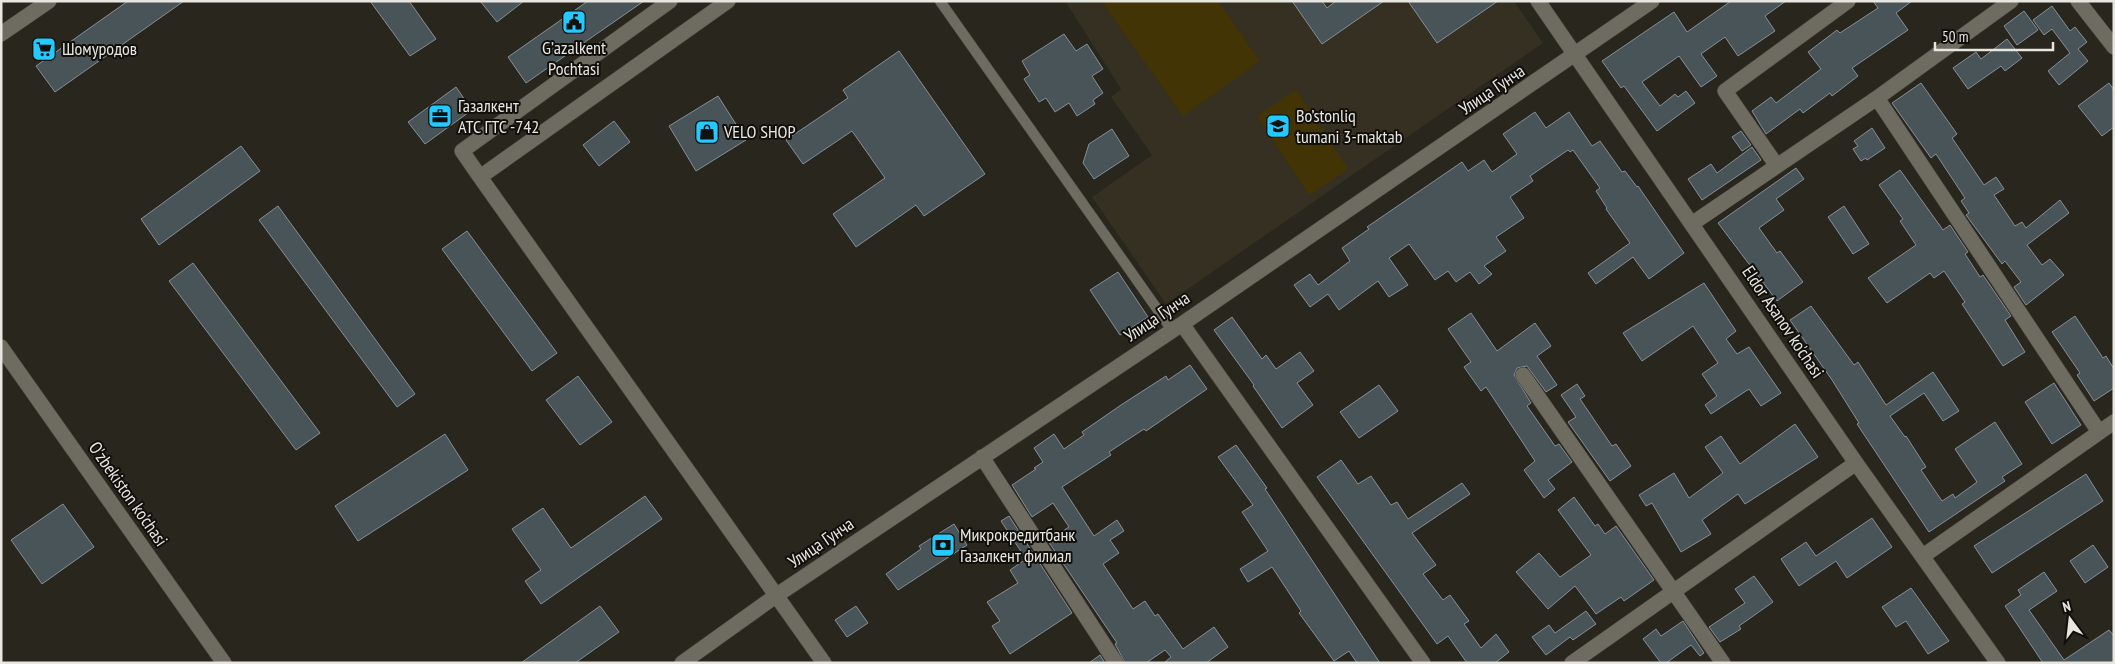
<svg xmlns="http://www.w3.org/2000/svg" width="2115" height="664" font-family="'PT Sans Narrow',sans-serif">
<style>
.built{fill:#353021}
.green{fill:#423404}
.building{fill:#495458;stroke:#849096}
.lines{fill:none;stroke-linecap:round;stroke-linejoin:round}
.lane-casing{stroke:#45433b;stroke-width:11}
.street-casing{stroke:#45433b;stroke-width:16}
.secondary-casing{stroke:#45433b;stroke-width:16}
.lane{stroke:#6e6b61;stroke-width:10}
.street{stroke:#6e6b61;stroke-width:15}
.secondary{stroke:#6e6b61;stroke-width:15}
.labels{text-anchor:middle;stroke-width:4;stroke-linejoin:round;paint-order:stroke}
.poi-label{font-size:18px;fill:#e8e6e0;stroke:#110f0b;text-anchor:start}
.street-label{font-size:18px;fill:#e8e6e0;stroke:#110f0b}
</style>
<rect width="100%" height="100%" fill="#29261d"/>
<path class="built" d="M1065 1H1514L1543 43 1166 304 1092 197 1152 155 1111 97 1121 89Z"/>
<path class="green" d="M1105 1H1218L1260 61 1183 116 1103 3Z
M1296 90 1348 169 1309 195 1257 116Z"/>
<path class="building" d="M128 1H184L55 92 36 66Z
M370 1H409L436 39 410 56Z
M480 1H524L497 22Z
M588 1H644L526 83 508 57Z
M1292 1H1322L1327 8 1336 1H1384L1322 44Z
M1408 1H1498L1437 43Z
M1731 1H1786L1765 16 1775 31 1738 56 1725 37 1701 54 1717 76 1701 87 1679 56 1642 82 1660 106 1675 94 1678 97 1686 91 1695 103 1657 131 1624 86 1621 88 1602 61 1674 12 1687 32Z
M1873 1H1912L1896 13 1908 30 1852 68 1858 76 1832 96 1830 93 1803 113 1800 109 1766 134 1752 111 1771 97 1776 103 1821 69 1808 52 1837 30 1840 33 1878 8Z
M2052 6 2070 31 2075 27 2087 42 2078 49 2088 61 2059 85 2048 71 2070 53 2052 29 2044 35 2033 20Z
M2024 11 2038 30 2017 45 2004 26Z
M1064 34 1076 51 1087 44 1103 69 1092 76 1103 93 1093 100 1095 104 1077 116 1069 103 1055 112 1046 98 1039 102 1024 79 1030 75 1022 61Z
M2007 39 2022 58 2005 71 2001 66 1968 89 1953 68 1976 52 1981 59Z
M899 51 985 174 924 216 916 205 856 247 833 214 885 178 852 131 803 164 786 140 848 98 843 90Z
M1921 83 1957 134 1952 138 1984 185 1996 177 2004 189 1994 195 2015 226 2022 222 2026 228 2060 200 2069 213 2027 245 2042 265 2050 259 2064 275 2026 305 2014 287 2021 282 2005 261 2002 264 1966 215 1969 213 1961 201 1965 198 1936 154 1931 158 1892 103Z
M2109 83 2114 90V127L2102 136 2078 106Z
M456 87 472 110 425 144 408 122Z
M718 96 746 140 696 171 669 126Z
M1535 112 1546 128 1569 112 1592 146 1600 141 1622 172 1625 171 1637 187 1638 186 1684 253 1649 279 1633 257 1596 284 1588 273 1630 243 1606 209 1607 208 1596 191 1600 188 1573 150 1570 152 1568 150 1530 176 1533 181 1510 197 1524 218 1496 237 1506 251 1484 266 1492 274 1479 284 1470 272 1456 282 1448 271 1435 280 1409 244 1389 258 1408 285 1389 297 1378 281 1339 310 1328 294 1310 307 1294 285 1310 274 1318 285 1350 261 1342 248 1369 229 1367 227 1462 162 1468 171 1484 160 1492 172 1517 154 1503 134Z
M614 121 630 142 599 166 583 145Z
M1872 128 1885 148 1867 160 1866 158 1861 161 1853 149 1858 146 1854 141Z
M1112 129 1129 156 1094 179 1083 163 1089 144Z
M1741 131 1751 145 1742 151 1732 137Z
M241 146 260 171 159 245 141 219Z
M1752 147 1761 160 1702 200 1688 179 1711 164 1717 173Z
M1796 168 1804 179 1776 199 1784 210 1759 228 1777 253 1780 251 1803 282 1777 301 1718 223Z
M1900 170 1943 230 1950 225 1968 252 1965 254 1980 277 1983 275 2011 316 2005 320 2025 352 2003 366 1962 304 1965 302 1944 271 1934 278 1930 273 1887 303 1868 278 1916 245 1900 221 1903 219 1879 185Z
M278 206 415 394 397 407 259 220Z
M1844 206 1869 244 1853 254 1828 217Z
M467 231 557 353 532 371 442 249Z
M193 263 320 433 296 450 169 281Z
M1118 272 1148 317 1120 335 1090 290Z
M1704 283 1736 331 1726 339 1737 354 1749 347 1781 393 1761 406 1749 389 1711 414 1705 405 1717 396 1702 374 1718 363 1693 326 1642 361 1623 333Z
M1811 306 1854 365 1858 362 1886 405 1933 372 1959 411 1943 421 1924 393 1890 416 1905 437 1906 436 1926 467 1921 470 1942 501 1953 494 1955 498 1977 482 1955 449 1995 422 2022 464 2002 477 2005 481 1929 532 1857 424 1859 423 1832 380 1790 320Z
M1471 313 1497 351 1535 323 1551 346 1537 356 1557 385 1546 392 1527 366 1517 368 1514 375 1531 403 1527 406 1555 446 1559 444 1572 462 1548 480 1555 489 1544 498 1524 470 1535 461 1486 387 1481 391 1464 367 1471 362 1448 329Z
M2075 316 2103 358 2106 356 2114 369V388L2094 401 2077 375 2080 373 2052 332Z
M1232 317 1262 359 1266 355 1276 369 1300 352 1314 371 1297 383 1313 405 1282 428 1253 386 1254 385 1214 330Z
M1190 365 1207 389 1146 431 1144 429 1109 452 1111 455 1062 487 1094 536 1117 520 1124 531 1110 540 1119 553 1103 564 1133 609 1145 601 1155 616 1158 614 1183 649 1214 627 1228 647 1206 663H1164L1171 657 1165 650 1146 663H1125L1115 644 1117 643 1048 541 1069 527 1053 503 1032 517 1012 485 1036 469 1034 468 1043 462 1034 448 1054 434 1064 449 1084 435 1082 432 1121 405 1166 376 1168 380Z
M578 376 612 422 580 445 546 400Z
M2054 383 2081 425 2052 444 2025 402Z
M1577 384 1585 396 1580 399 1612 446 1616 444 1631 466 1610 481 1568 422 1576 417 1561 395Z
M1379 385 1398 411 1359 438 1340 412Z
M1795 424 1818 457 1745 504 1738 494 1702 520 1711 534 1681 552 1652 503 1646 506 1639 495 1674 473 1689 498 1723 473 1705 447 1721 436 1740 464Z
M445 434 468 470 358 541 335 506Z
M1236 445 1267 488 1265 489 1380 663H1357L1349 651 1334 661 1299 613 1301 611 1272 567 1248 582 1240 569 1268 551 1242 512 1253 505 1218 457Z
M1341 460 1358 484 1371 476 1391 505 1397 502 1408 519 1462 483 1470 494 1412 533 1436 565 1423 574 1443 600 1450 595 1469 621 1464 624 1481 648 1496 634 1509 652 1495 663H1467L1448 636 1437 644 1317 477Z
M2086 474 2103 501 1992 573 1974 546Z
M645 496 662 519 541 604 525 581 541 570 512 529 543 508 571 548Z
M1574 497 1595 526 1598 524 1605 534 1616 526 1654 580 1624 601 1621 597 1596 614 1575 586 1548 609 1516 572 1539 553 1560 577 1591 555 1558 510Z
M63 504 94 547 42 584 11 540Z
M1009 516 1072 613 1010 654 992 626 1000 621 987 602 1018 583 1010 570 1026 559 1001 521Z
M1872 518 1892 547 1847 578 1836 561 1799 586 1781 559 1806 542 1816 556Z
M954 524 967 545 898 590 886 574 921 549 919 546Z
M2093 545 2108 567 2085 583 2070 561Z
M2044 572 2057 591 2029 610 2064 660 2109 630 2114 636V663H2043L2005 606 2021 595 2018 590Z
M1754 576 1773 602 1739 626 1741 629 1720 642 1709 627 1745 603 1735 589Z
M1911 588 1949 641 1928 654 1906 621 1896 627 1882 607Z
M600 606 619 632 575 663H521Z
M856 606 868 623 847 637 835 620Z
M1586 611 1596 624 1573 640 1570 637 1546 655 1532 637 1549 625 1555 633Z
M1683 621 1704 653 1700 656 1691 645 1666 663H1661L1643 639 1656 629 1661 636Z
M1100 655 1105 663H1089Z"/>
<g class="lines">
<g class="lane-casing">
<path id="lane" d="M940 1 1172 330"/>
</g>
<g class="street-casing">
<path id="street" d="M670 1 462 151 480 177 728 1
M1538 1 1856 463 1998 663
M2078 1 2114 47
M1 34 49 1
M1877 98 2099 432
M1777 166 1725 91 1848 1
M480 177 824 663
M1693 223 1877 98 2011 1
M1182 324 1423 663
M1523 375 1723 663
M982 457 1116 663
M1923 556 2114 422
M682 663 777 595 1182 324 1652 1
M1572 663 1856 463"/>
</g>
<g class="secondary-casing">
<path id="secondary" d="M1 347 224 663"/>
</g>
<use href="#lane" class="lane"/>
<use href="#street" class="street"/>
<use href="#secondary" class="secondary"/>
</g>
<defs>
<g id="civic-square" transform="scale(1.25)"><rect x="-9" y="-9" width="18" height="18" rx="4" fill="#24c9fe" stroke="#110f0b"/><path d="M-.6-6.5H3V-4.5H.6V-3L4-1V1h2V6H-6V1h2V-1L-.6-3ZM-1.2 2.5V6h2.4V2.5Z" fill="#111"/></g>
<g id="supermarket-square" transform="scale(1.25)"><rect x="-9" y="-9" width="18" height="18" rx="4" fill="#24c9fe" stroke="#110f0b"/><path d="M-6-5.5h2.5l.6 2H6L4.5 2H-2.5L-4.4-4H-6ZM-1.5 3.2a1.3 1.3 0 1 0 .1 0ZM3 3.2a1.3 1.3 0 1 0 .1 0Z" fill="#111"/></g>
<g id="office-square" transform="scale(1.25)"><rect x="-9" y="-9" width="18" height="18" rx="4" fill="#24c9fe" stroke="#110f0b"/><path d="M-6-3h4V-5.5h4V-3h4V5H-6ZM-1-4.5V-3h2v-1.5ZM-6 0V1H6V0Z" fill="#111"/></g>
<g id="school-square" transform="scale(1.25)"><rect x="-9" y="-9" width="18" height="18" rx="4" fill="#24c9fe" stroke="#110f0b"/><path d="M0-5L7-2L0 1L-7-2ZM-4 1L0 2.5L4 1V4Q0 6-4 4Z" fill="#111"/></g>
<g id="shop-square" transform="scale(1.25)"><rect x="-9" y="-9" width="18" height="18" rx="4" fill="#24c9fe" stroke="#110f0b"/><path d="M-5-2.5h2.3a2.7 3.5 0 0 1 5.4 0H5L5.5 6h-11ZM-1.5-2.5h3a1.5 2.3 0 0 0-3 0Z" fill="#111"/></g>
<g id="bank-square" transform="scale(1.25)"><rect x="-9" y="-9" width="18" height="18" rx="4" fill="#24c9fe" stroke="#110f0b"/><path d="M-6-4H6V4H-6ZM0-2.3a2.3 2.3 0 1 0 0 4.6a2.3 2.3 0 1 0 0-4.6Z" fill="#111"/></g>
</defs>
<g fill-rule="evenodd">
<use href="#civic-square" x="574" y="22"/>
<use href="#supermarket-square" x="44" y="49"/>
<use href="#office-square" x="440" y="116"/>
<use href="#school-square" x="1278" y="126"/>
<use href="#shop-square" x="707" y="132"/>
<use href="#bank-square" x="943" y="545"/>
</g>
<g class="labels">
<g class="poi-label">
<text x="574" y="54" text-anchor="middle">Gʼazalkent<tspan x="574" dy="21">Pochtasi</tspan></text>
<text x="62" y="55">Шомуродов</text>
<text x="458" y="112">Газалкент<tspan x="458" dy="21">АТС ГТС -742</tspan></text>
<text x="1296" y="122">Bo’stonliq<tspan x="1296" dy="21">tumani 3-maktab</tspan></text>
<text x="724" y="138">VELO SHOP</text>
<text x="960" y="541">Микрокредитбанк<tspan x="960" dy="21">Газалкент филиал</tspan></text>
</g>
<g class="street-label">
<text transform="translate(1492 90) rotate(-34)" y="6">Улица Гунча</text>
<text transform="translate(1157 317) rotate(-34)" y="6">Улица Гунча</text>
<text transform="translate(1783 322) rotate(56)" y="6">Eldor Asanov ko'chasi</text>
<text transform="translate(128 494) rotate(55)" y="6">O'zbekiston ko'chasi</text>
<text transform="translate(821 543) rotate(-34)" y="6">Улица Гунча</text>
</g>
</g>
<rect width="2115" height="664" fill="none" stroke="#e8e6e0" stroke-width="5"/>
<g transform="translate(2070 619) rotate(345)" stroke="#110f0b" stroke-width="4" paint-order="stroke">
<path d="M0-4L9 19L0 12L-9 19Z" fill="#e8e6e0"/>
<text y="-8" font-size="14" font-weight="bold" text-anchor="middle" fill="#e8e6e0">N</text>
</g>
<path d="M1935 42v8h118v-8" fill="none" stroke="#e8e6e0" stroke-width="2.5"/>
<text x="1942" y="42" font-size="15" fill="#e8e6e0" stroke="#110f0b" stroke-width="4" paint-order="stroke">50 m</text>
</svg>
